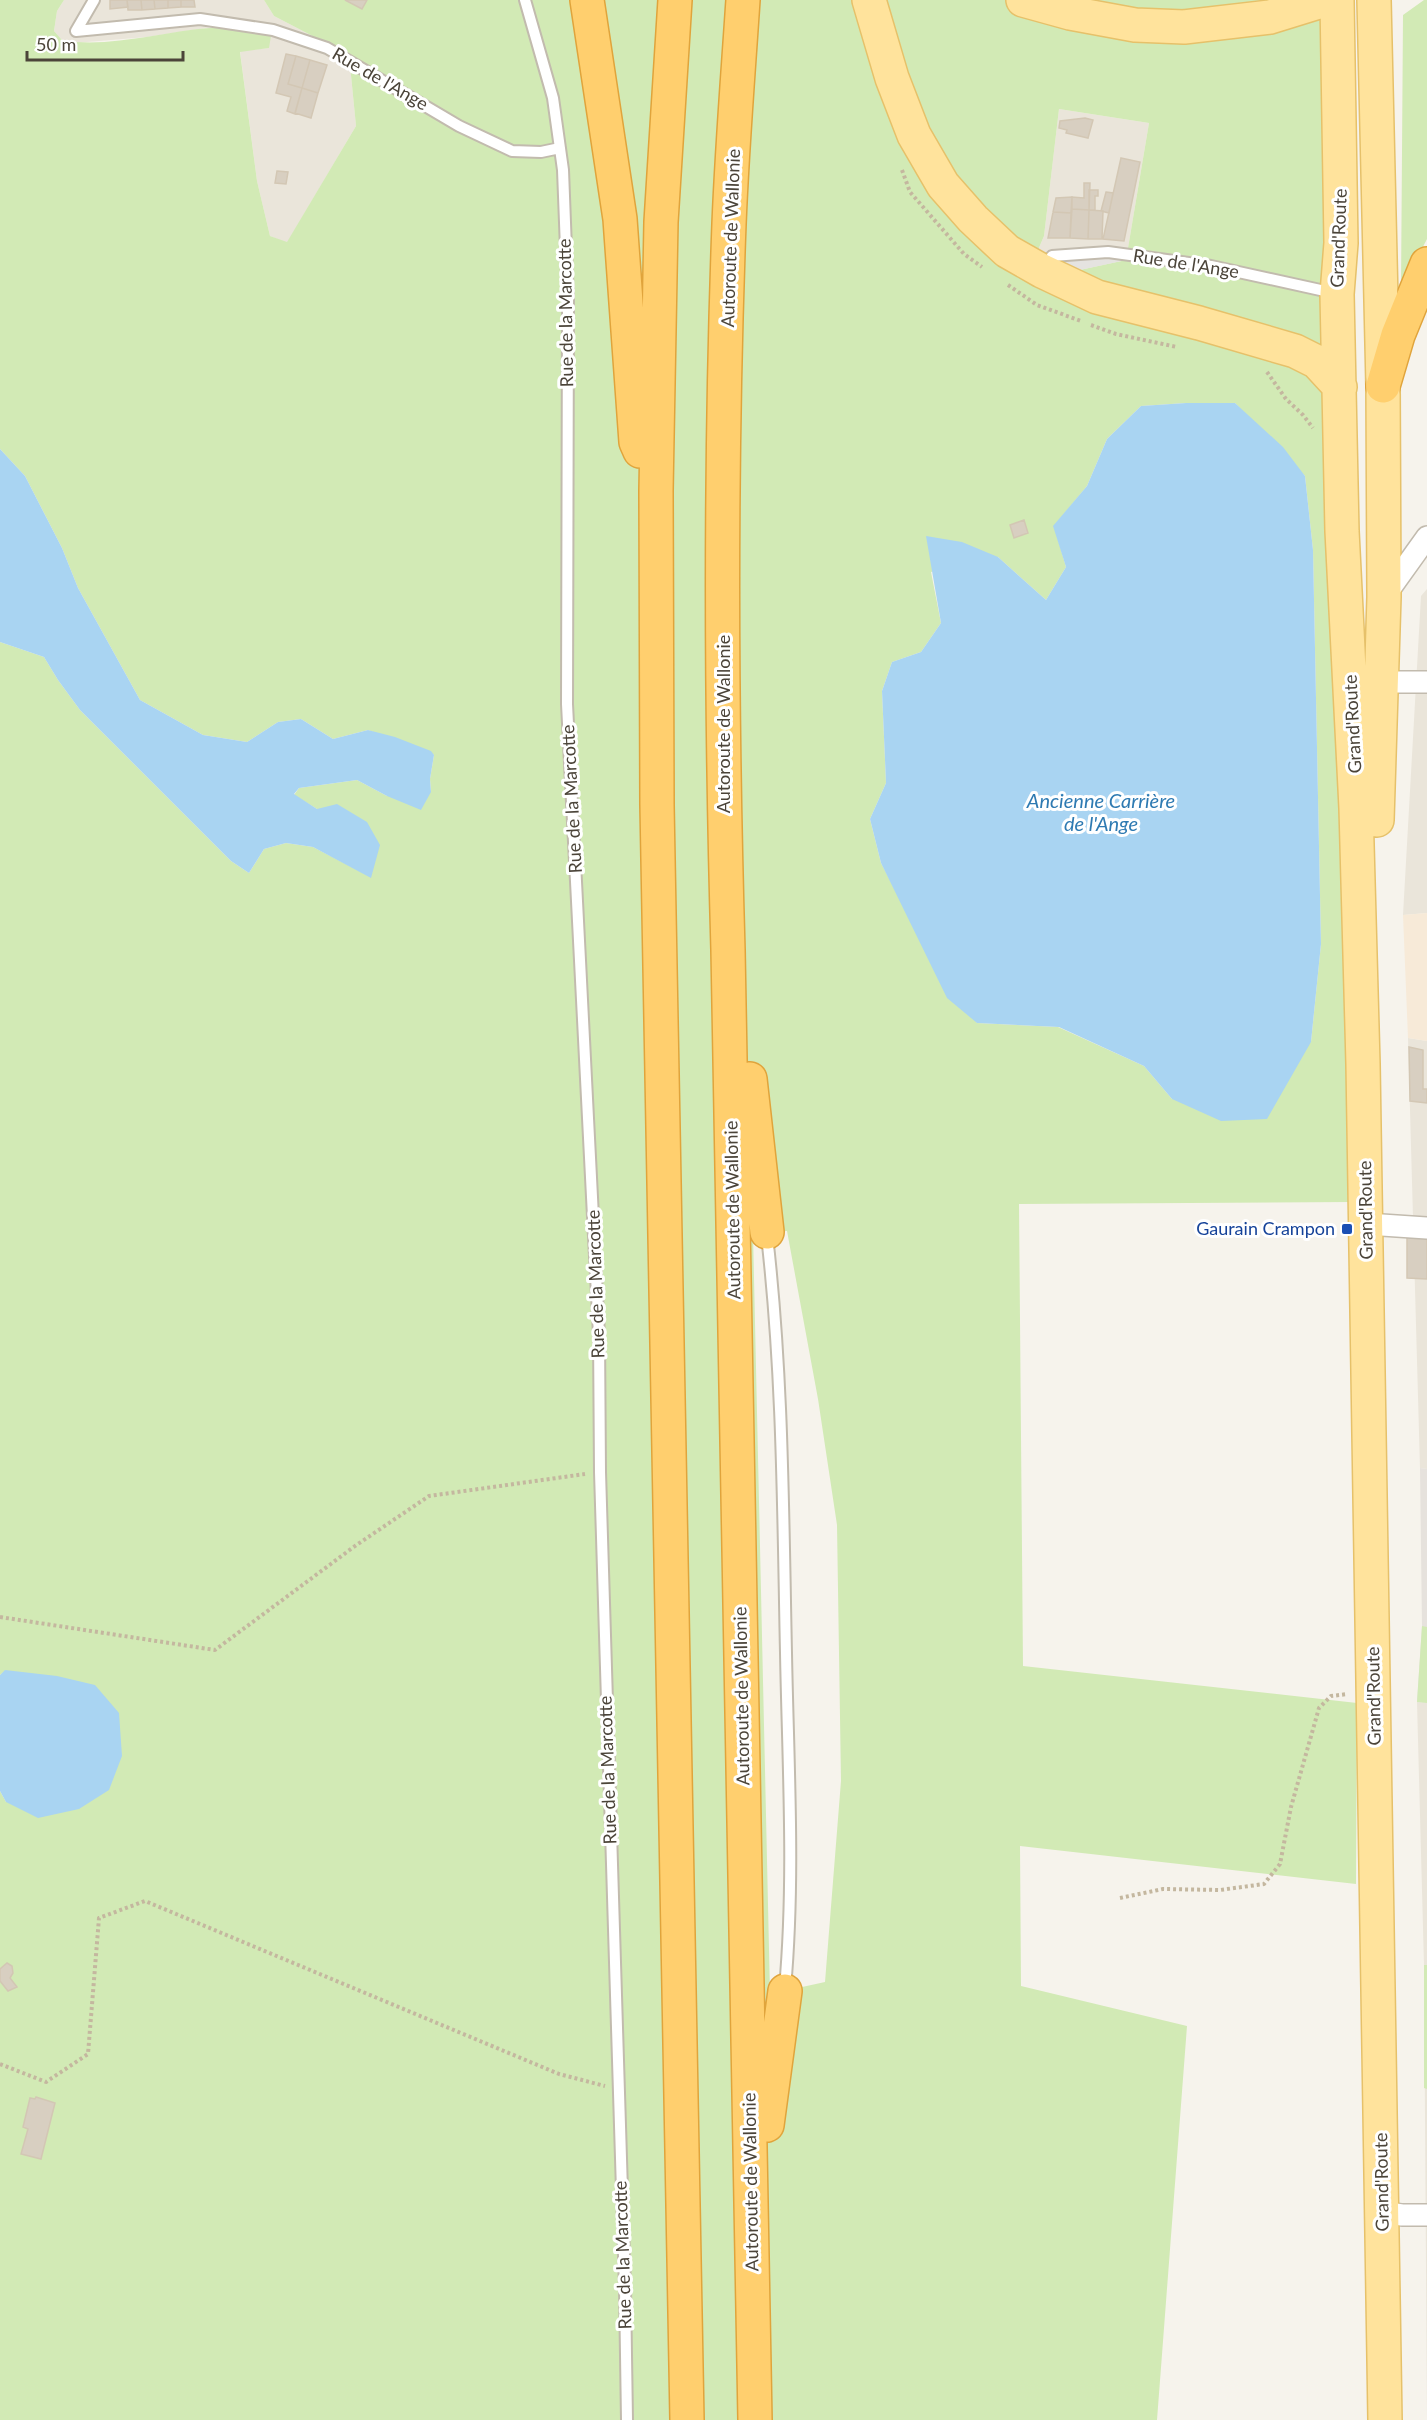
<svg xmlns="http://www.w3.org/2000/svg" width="1427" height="2420" font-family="Lato,sans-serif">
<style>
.residential{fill:#eae5da}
.commercial{fill:#f7ead8}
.industrial{fill:#e6e2dd}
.green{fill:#d2eab5;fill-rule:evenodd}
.parking{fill:#e5e3e0}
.water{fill:#a9d4f2}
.building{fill:#d8cfc1;stroke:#d3c7b4;stroke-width:1.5}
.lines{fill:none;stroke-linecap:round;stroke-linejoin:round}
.service-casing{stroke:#c2bbae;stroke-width:14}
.minor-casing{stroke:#c2bbae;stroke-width:24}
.primary-casing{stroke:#e6c16a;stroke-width:36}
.motorway-casing{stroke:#e0a43c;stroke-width:36}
.path{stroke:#c4b79f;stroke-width:4;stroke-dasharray:3 3;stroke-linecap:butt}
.service{stroke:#fff;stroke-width:10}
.minor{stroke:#fff;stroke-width:21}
.primary{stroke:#ffe39c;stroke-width:33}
.motorway{stroke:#ffcf6e;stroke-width:33}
.transit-dot{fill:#1a4fb4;stroke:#fff;stroke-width:2}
.labels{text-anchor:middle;stroke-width:6;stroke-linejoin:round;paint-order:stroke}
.street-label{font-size:18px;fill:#4b4439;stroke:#fff}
.transit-label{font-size:18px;fill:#164399;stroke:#fff;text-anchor:end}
.water-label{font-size:20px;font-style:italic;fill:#2e7ab2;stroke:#fff}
</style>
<rect width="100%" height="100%" fill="#f6f3ec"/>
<path class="residential" d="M64 0H264L274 16 349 55 356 126 287 243 270 236 257 181 240 51 269 48 212 27 147 37 75 43 62 40 54 31 57 11Z
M1059 109 1149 123 1126 260 1061 274 1035 257 1044 236Z
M1427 589V913L1403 915 1421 596Z
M1408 1038 1427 1041V1469L1420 1468Z
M1417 1702 1427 1703V2420L1424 1965Z"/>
<path class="commercial" d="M1427 913V1041L1408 1038 1403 915Z"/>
<path class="industrial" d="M1420 1468 1427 1469V1703L1417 1702 1422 1626Z"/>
<path class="green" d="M0 0H64L57 11 54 31 62 40C107 49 164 31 210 28 230 26 252 31 271 36L269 48 240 52 257 181 270 236 287 242 356 126 349 55 274 16 264 0H1320L1335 403 1352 1202 1019 1204 1023 1666 1357 1703 1356 1884 1020 1846 1021 1986 1187 2026 1157 2420H0V1791L6 1802V1670L0 1675V642L44 657 58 680 80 710 231 861 249 873 264 849 286 843 313 847 371 877 317 809 294 795 299 788 357 780 387 796 431 792 430 779 434 755 368 730 333 739 301 719 278 722 247 742 203 735 140 700 78 588 62 548 25 476 0 449ZM1059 109 1149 123 1126 260 1061 274 1035 257 1044 236ZM1186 403H1235L1305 476 1313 550 1321 944 1311 1042 1172 1099 1144 1066 1058 1027 977 1023 910 919 881 863 870 819 886 783 882 691 892 662 921 652 941 623 931 572 998 557 1046 600 1066 567 1054 526 1087 486 1107 439 1141 406ZM787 1231 818 1399 837 1525 841 1781 825 1982 770 1994 753 1233Z
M1424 0H1427V239L1401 289 1403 15Z
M1422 1626 1427 1627V1703L1417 1702Z
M1424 1965H1427V2089L1424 2088Z"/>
<path class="parking" d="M1071 258 1126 260 1061 274 1063 263Z"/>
<path class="water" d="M1186 403H1235L1283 447 1305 476 1313 550 1321 944 1311 1042 1267 1119 1221 1121 1172 1099 1144 1066 1059 1027 977 1023 947 998 881 863 870 819 886 783 882 691 892 662 921 652 941 623 926 536 962 542 998 557 1046 600 1066 567 1053 526 1087 486 1107 439 1141 406Z
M0 449 25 476 62 548 78 588 140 700 203 735 247 742 278 722 301 719 333 739 368 730 395 737 431 751 434 755 430 779 431 792 421 810 387 796 357 780 299 788 294 794 317 809 337 804 367 822 380 845 371 878 313 847 286 843 264 849 249 873 231 861 80 710 58 680 44 657 0 642Z
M5 1670 57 1676 95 1685 119 1713 122 1756 109 1790 79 1809 38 1818 6 1802 0 1791V1675Z"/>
<path class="building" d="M110 0H127L128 7 110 9Z
M127 0H141L142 10H128Z
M141 0H154L155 9 142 10Z
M154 0H168V8L155 9Z
M168 0H181V7L168 8Z
M181 0H194L195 7H181Z
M345 0H367L362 9Z
M286 54 296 56 288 84 302 88 295 114 287 111 291 97 276 93Z
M296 56 310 60 302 88 288 84Z
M310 60 327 65 318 93 302 88Z
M302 88 318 93 311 118 295 113Z
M1085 118 1093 120 1088 138 1066 133 1067 130 1059 128 1060 121Z
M1121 158 1140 162 1124 241 1103 239Z
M277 171 288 172 286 184 275 183Z
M1084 183H1090L1089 210 1072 209V197L1084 198Z
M1089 190H1098V196H1095V210H1089Z
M1106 192 1113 193 1109 213 1101 211Z
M1072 197 1071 213 1053 212 1056 198Z
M1072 209 1089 210 1088 239 1070 238Z
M1089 210 1103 211 1102 239H1088Z
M1053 212 1071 213 1070 238H1048Z
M1024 520 1028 533 1014 538 1010 525Z
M1409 1047 1423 1050V1089H1427V1103L1410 1101Z
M1407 1234 1427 1235V1279L1407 1278Z
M7 1963 12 1966 13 1973 10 1978 17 1987 8 1991 0 1981V1969Z
M36 2097 55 2103 41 2159 21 2154 28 2129 23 2127 30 2098 35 2099Z"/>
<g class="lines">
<g class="service-casing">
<path id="service" d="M525 0 553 98 563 170 568 301 567 704 599 1335 600 1472 625 2289 627 2420
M76 31 200 19 273 30 327 48 459 126 512 151 541 152 560 148
M76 31 94 0
M1045 267 1052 256 1108 252 1211 266 1334 293
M767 1236C783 1375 783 1513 786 1653 788 1764 795 1877 785 1988"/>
</g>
<g class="minor-casing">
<path id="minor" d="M1384 597 1427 537
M1371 682H1427
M1367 1224 1427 1228
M1382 2212 1402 2215H1427"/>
</g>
<g class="primary-casing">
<path id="primary" d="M869 0 892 78 914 135 943 185 973 219 1007 251 1042 271 1097 297 1199 323 1295 351 1317 362 1340 387
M1023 0 1070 13 1135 25 1184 27 1270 17 1325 0
M1337 0 1341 243 1337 294 1342 531 1356 808 1363 1064 1385 2420
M1374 0 1383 386 1384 597 1377 820"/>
</g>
<g class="motorway-casing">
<path id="motorway" d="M587 0 620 219 636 442 640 451
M675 0 661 222 656 491 657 805 687 2420
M743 0C738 75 732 149 729 224 720 466 721 709 728 950L755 2420
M1383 386 1398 335 1427 264
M750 1079 767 1232
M767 2125 785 1991"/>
</g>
<path class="path" d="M902 170 910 192 964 254 982 267
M1008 285 1037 305 1081 321
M1091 325 1116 334 1177 347
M1267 372 1286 399 1303 415 1313 428
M0 1617 215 1650 355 1546 429 1496 585 1474
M1120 1898 1163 1889 1220 1890 1264 1884 1280 1864 1291 1807 1319 1708 1331 1696 1348 1694
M0 2064 46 2082 88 2054 99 1918 145 1901 559 2074 605 2086"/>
<use href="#service" class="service"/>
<use href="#minor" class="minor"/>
<use href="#primary" class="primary"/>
<use href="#motorway" class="motorway"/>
</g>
<rect class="transit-dot" x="1341" y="1223" width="12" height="12" rx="3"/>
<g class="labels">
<g class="street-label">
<text transform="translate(380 79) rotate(30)" y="6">Rue de l'Ange</text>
<text transform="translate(731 238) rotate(-88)" y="6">Autoroute de Wallonie</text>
<text transform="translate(1339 238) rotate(-88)" y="6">Grand'Route</text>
<text transform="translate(1186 264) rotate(9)" y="6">Rue de l'Ange</text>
<text transform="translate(566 313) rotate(-91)" y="6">Rue de la Marcotte</text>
<text transform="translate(724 724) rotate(-90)" y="6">Autoroute de Wallonie</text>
<text transform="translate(1353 724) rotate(-93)" y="6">Grand'Route</text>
<text transform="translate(572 799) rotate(-93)" y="6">Rue de la Marcotte</text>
<text transform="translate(733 1210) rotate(-91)" y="6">Autoroute de Wallonie</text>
<text transform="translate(1366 1210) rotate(-91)" y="6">Grand'Route</text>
<text transform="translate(596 1284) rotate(-92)" y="6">Rue de la Marcotte</text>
<text transform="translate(742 1696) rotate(-91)" y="6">Autoroute de Wallonie</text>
<text transform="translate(1374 1696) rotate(-91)" y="6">Grand'Route</text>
<text transform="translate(608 1770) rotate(-92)" y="6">Rue de la Marcotte</text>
<text transform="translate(751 2182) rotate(-91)" y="6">Autoroute de Wallonie</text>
<text transform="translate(1382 2182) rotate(-91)" y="6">Grand'Route</text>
<text transform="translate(623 2255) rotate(-92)" y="6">Rue de la Marcotte</text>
</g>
<g class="transit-label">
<text x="1335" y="1235">Gaurain Crampon</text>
</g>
<g class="water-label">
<text x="1101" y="808">Ancienne Carrière<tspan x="1101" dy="23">de l'Ange</tspan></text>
</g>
</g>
<path d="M27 51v9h156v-9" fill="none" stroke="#4b4439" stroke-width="3"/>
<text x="36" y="51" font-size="18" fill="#4b4439" stroke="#ffffff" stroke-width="4.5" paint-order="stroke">50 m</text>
</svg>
